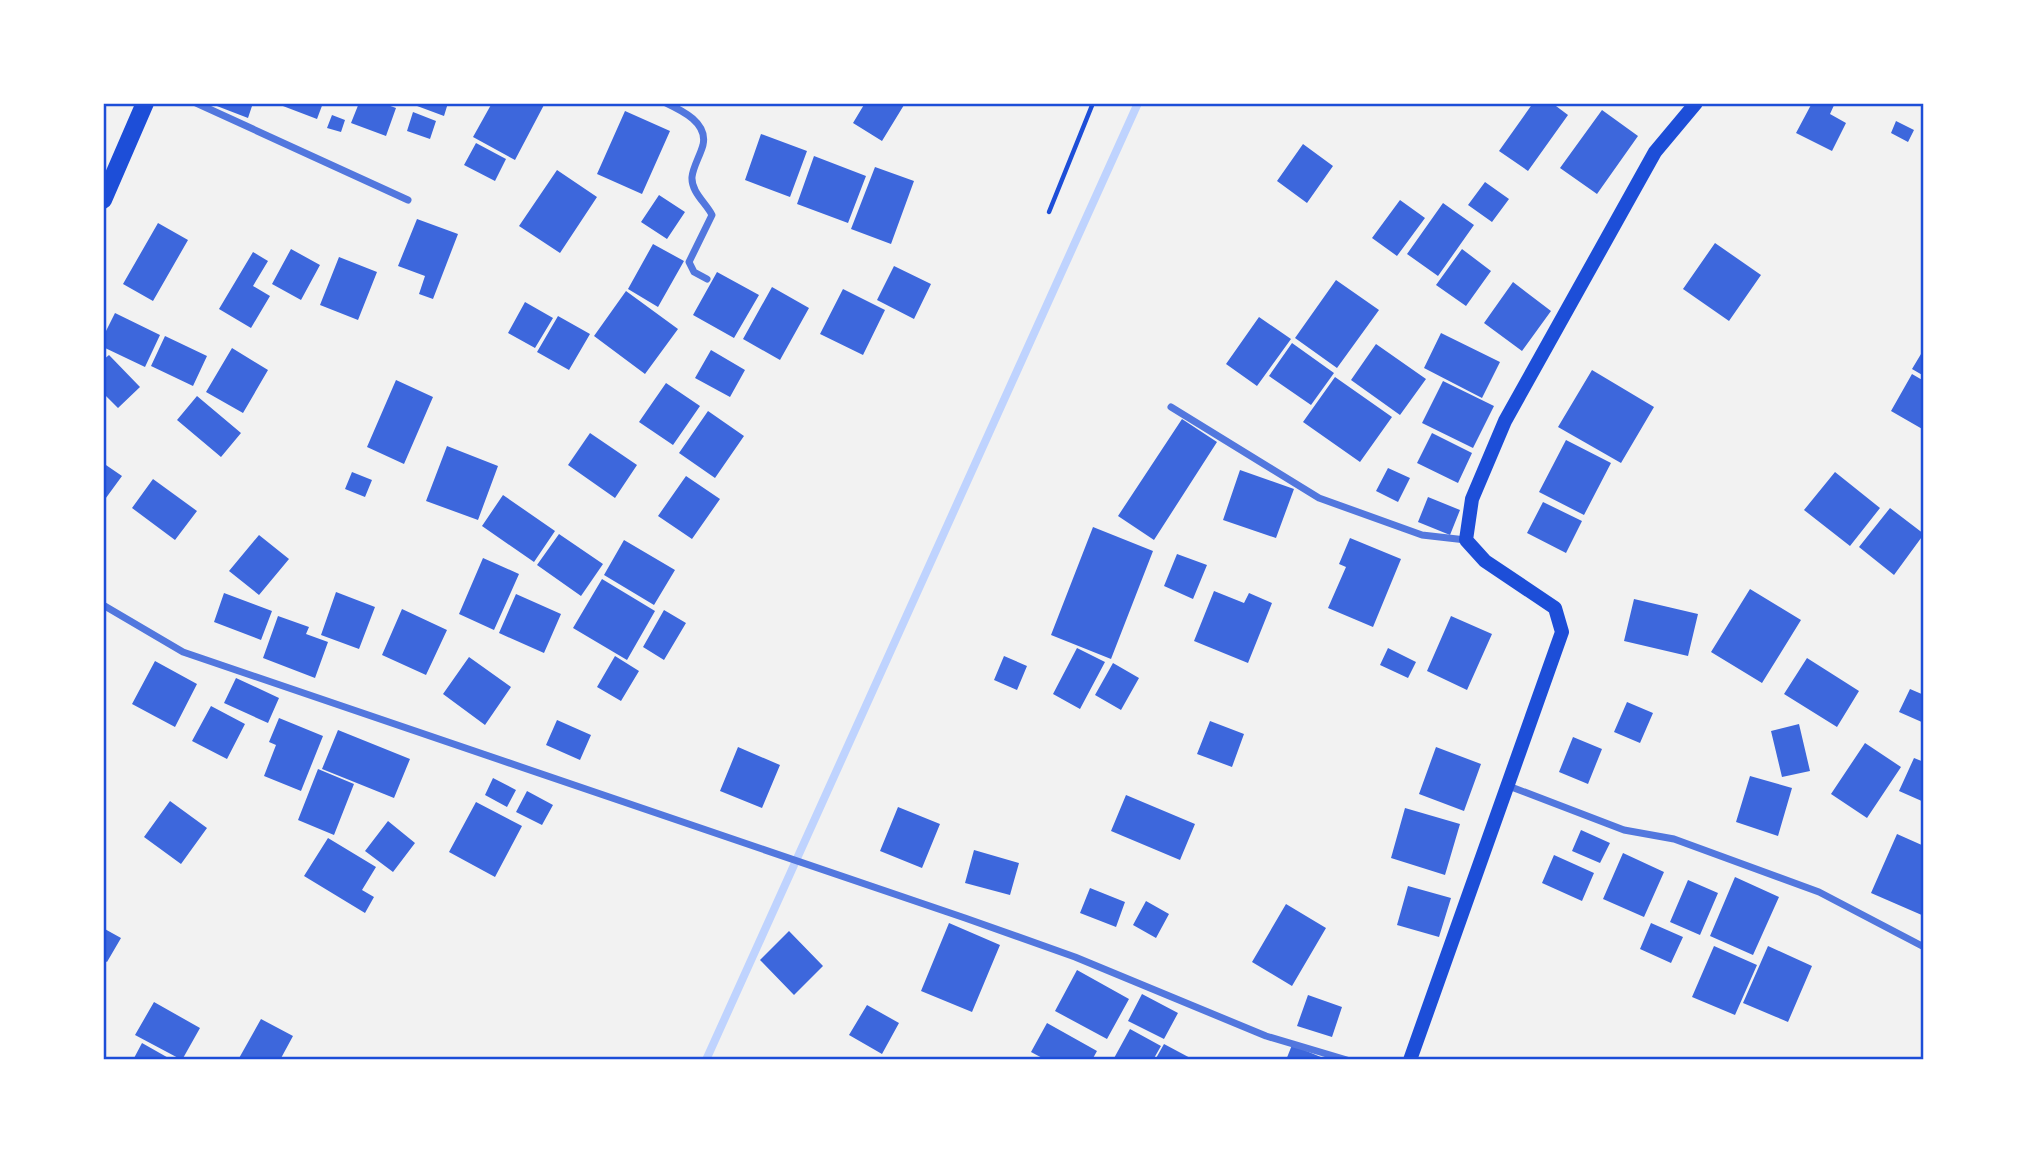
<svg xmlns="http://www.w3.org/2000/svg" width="2027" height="1163" font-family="Poppins,sans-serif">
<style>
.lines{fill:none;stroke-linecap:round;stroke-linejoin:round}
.stream{stroke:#bfd3fe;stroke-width:8}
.building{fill:#3d67dc}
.path{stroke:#1d4ed8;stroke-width:4.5}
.minor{stroke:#5277de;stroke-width:7}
.secondary{stroke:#1d4ed8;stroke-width:14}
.primary{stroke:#1d4ed8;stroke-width:18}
.neatline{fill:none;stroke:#1d4ed8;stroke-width:2.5}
</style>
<rect width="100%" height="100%" fill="#f2f2f2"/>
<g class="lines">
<path class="stream" d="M706 1060 1138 103"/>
</g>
<path class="building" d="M209 103H253L248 118Z
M275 103H323L317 119Z
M359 103H382L396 108 386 136 351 123Z
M409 103H448L444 116Z
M492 103H545L515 160 473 137Z
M865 103 904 105 882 141 853 123Z
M1533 103H1552L1568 115 1528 171 1499 151Z
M1812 103H1835L1830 114 1846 123 1832 151 1796 133Z
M1602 110 1638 136 1597 194 1560 168Z
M625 111 670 131 642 194 597 174Z
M413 112 436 121 430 139 407 131Z
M332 115 345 120 341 132 327 128Z
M1896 121 1914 130 1908 142 1891 133Z
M761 134 807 151 790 197 745 180Z
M476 143 506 159 495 181 464 165Z
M1303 144 1333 166 1307 203 1277 181Z
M814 156 866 176 848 223 797 204Z
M875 167 914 181 891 244 851 229Z
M557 170 597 197 560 253 519 226Z
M1485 182 1509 199 1492 222 1468 205Z
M659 195 685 212 667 239 641 222Z
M1400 200 1425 218 1397 256 1372 238Z
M1443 203 1474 225 1438 276 1407 254Z
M417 219 458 234 433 299 419 294 425 276 398 266Z
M158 223 188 240 153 301 123 284Z
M1715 243 1761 275 1729 321 1683 289Z
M653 244 684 261 658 307 628 289Z
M291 249 320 265 301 300 272 284Z
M1462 249 1491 271 1466 306 1436 285Z
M253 252 268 261 253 286 270 296 251 328 219 309Z
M339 257 377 272 358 320 320 305Z
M894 266 931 284 914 319 877 300Z
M717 272 759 295 734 338 693 315Z
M1336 280 1379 310 1337 368 1295 338Z
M1513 282 1551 311 1522 351 1484 323Z
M772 287 809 308 780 360 743 339Z
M843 289 885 310 863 355 820 334Z
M626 291 678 329 645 374 594 336Z
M525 302 553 318 535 348 508 333Z
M115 313 160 335 145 367 103 347V337Z
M558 316 590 334 569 370 537 352Z
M1259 317 1291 339 1257 386 1226 364Z
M1441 333 1500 362 1482 398 1424 368Z
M165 336 207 356 193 386 151 366Z
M1292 343 1334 373 1311 405 1269 376Z
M1376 344 1426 379 1400 415 1351 380Z
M232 348 268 370 243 413 206 392Z
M1924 349V376L1912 369Z
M711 350 745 370 730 397 695 378Z
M109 355 140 387 118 408 103 393V360Z
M1592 370 1654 407 1621 463 1558 427Z
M1912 374 1924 381V430L1891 411Z
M1335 377 1392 417 1360 462 1303 422Z
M396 380 433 397 404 464 367 447Z
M1443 381 1494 406 1473 448 1422 423Z
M666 383 700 406 673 445 639 422Z
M197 396 241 433 221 457 177 420Z
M708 411 744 436 715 478 679 453Z
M1182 419 1217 442 1154 540 1118 516Z
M590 433 637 465 615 498 568 465Z
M1432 433 1472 453 1458 483 1417 463Z
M1566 440 1611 463 1584 515 1539 492Z
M447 446 498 466 478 520 426 501Z
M103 463 122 476 103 502Z
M1388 468 1410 478 1398 502 1376 491Z
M1240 470 1294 489 1276 538 1223 520Z
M352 472 372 480 365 497 345 489Z
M1835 472 1880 508 1850 546 1804 510Z
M686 476 720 499 692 539 658 516Z
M153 479 197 511 175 540 132 508Z
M503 495 555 531 534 562 482 526Z
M1428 497 1460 510 1450 535 1418 522Z
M1543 502 1582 521 1566 553 1527 533Z
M1890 508 1924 534 1894 575 1859 547Z
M1093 527 1153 551 1111 659 1051 635Z
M559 534 603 564 581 596 537 565Z
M259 535 289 559 259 595 229 571Z
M1350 538 1401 559 1373 627 1328 608 1346 567 1339 564Z
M624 540 675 570 654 605 604 575Z
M1177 554 1207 565 1193 599 1164 586Z
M483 558 519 574 494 630 459 614Z
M602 579 655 611 627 660 573 628Z
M1750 589 1801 620 1762 683 1711 652Z
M1214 591 1244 603 1249 593 1272 603 1248 663 1194 641Z
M336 592 375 607 359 649 321 635Z
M224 593 272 611 261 640 214 622Z
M516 594 561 614 544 653 499 633Z
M1634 599 1698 614 1688 656 1624 641Z
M402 609 447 630 426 675 382 655Z
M664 610 686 623 664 660 643 647Z
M278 616 309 627 306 634 328 642 315 678 263 658Z
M1451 616 1492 634 1467 690 1427 671Z
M1077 648 1105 662 1080 709 1053 694Z
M1388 648 1416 662 1408 678 1380 665Z
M615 656 639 671 621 701 597 687Z
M1004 656 1027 666 1017 690 994 680Z
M469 657 511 687 485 725 443 694Z
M1807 658 1859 691 1837 727 1784 694Z
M155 661 197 684 175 727 132 704Z
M1113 663 1139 678 1121 710 1095 695Z
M236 678 279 698 268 723 224 703Z
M1910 689 1924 695V723L1899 712Z
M1627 702 1653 713 1640 743 1614 732Z
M211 706 245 724 227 759 192 741Z
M279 718 323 736 301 791 264 776 276 745 269 742Z
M557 720 591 735 580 760 546 745Z
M1210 721 1244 734 1232 767 1197 754Z
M1799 724 1810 771 1782 777 1771 731Z
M338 730 410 759 394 798 322 769Z
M1573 737 1602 749 1588 784 1559 772Z
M1865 743 1901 767 1867 818 1831 794Z
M738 747 780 765 762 808 720 791Z
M1436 747 1481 764 1464 811 1419 794Z
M1914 758 1924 762V802L1899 791Z
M318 769 354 784 334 835 298 820Z
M1750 776 1792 788 1778 836 1736 822Z
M493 778 516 790 507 807 485 795Z
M527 791 553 805 542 825 516 812Z
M1126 795 1195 824 1180 860 1111 831Z
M170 801 207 828 181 864 144 837Z
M476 802 522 826 495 877 449 852Z
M898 807 940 824 922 868 880 851Z
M1405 808 1460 824 1445 875 1391 858Z
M388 821 415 843 393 872 365 851Z
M1581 830 1610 843 1600 863 1572 851Z
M1897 834 1924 846V916L1871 893Z
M328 838 376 867 362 890 374 897 365 913 304 876Z
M974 850 1019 863 1010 895 965 883Z
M1623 853 1664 872 1644 917 1603 899Z
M1554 855 1594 873 1582 901 1542 883Z
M1735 877 1779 897 1753 955 1710 936Z
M1688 880 1718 893 1700 935 1670 922Z
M1408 886 1451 898 1439 937 1397 925Z
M1090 888 1125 902 1116 927 1080 913Z
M1146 901 1169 914 1156 938 1133 925Z
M1286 904 1326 928 1292 986 1252 962Z
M949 923 1000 945 972 1012 921 991Z
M1651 923 1683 937 1671 963 1640 949Z
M103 928 121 938 107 962 103 960Z
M789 931 823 966 794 995 760 960Z
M1714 946 1757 965 1735 1015 1692 997Z
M1768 946 1812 966 1788 1022 1743 1003Z
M1077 970 1129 999 1107 1039 1055 1011Z
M1142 994 1178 1013 1164 1039 1128 1021Z
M1308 995 1342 1007 1332 1037 1297 1026Z
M154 1002 200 1028 182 1060 135 1035Z
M867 1005 899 1023 882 1054 849 1035Z
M261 1019 293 1036 280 1060H238Z
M1047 1023 1097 1051 1092 1060H1046L1031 1052Z
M1130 1029 1161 1046 1153 1060H1113Z
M142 1043 172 1060H133Z
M1164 1044 1194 1060H1155Z
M1292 1045 1328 1060H1286Z"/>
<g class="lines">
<path class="path" d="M1049 212 1093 103"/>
<path class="minor" d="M196 103 408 200
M666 103C683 111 708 123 703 145 700 156 693 167 692 177 691 192 706 203 712 215L689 262 694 272 707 279
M1171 407 1319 498 1422 535 1466 540
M103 605 183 652 965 918 1075 957 1266 1036 1347 1060
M1506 785 1624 830 1674 839 1819 892 1924 947"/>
<path class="secondary" d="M1410 1060 1562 632 1555 608 1485 561 1466 540 1472 499 1505 421 1655 152 1696 103"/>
<path class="primary" d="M103 200 145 103"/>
</g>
<rect width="2027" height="1163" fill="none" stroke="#ffffff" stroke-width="210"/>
<rect x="105" y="105" width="1817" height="953" class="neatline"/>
</svg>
